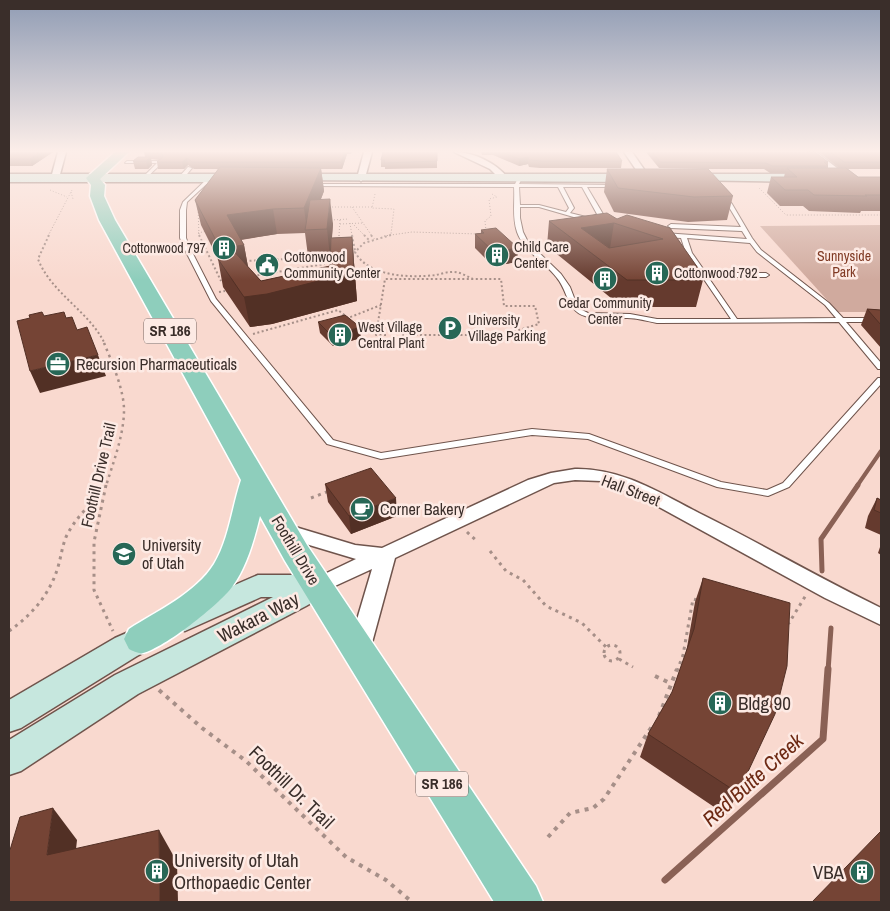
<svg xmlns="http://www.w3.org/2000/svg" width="890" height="911" font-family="'Archivo Narrow',sans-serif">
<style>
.green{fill:#d0aa9e}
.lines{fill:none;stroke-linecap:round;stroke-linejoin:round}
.stream-far2{stroke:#8a6155;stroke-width:4}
.stream-far1{stroke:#8a6155;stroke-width:5}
.stream{stroke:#8a6155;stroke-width:7}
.lane-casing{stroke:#6f544c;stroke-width:2}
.street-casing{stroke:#6f544c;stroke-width:3}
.secondary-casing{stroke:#6f544c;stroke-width:3}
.primary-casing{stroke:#fff;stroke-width:3}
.path-far4{stroke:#a68f88;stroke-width:1;stroke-dasharray:1 2;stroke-linecap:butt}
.path-far3{stroke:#a68f88;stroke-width:2;stroke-dasharray:2 2.5;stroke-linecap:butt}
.path-far2{stroke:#a68f88;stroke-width:2.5;stroke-dasharray:2.5 4;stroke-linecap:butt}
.path-far1{stroke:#a68f88;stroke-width:3;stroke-dasharray:3 4.5;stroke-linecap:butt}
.path{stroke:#a68f88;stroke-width:4;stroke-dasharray:4 5.5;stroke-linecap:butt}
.lane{fill:#fff;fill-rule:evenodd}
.street{fill:#fff;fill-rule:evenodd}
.secondary{fill:#c6e7de;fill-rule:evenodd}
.primary{fill:#8ecebc;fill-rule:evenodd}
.wall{fill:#653a2e;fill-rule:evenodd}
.shaded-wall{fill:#523025}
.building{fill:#754435;stroke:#523025;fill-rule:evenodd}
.labels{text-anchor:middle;stroke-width:5;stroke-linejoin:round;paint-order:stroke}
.far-poi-label{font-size:14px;fill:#3a2e2a;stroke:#fdeae4;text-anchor:start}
.far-park-label{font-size:14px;fill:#803a24;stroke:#fdeae4}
.shield{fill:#fdeae4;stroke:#746662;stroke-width:1}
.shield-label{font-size:15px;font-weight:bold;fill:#3a2e2a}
.poi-label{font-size:16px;fill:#3a2e2a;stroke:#fdeae4;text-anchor:start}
.street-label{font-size:16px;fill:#3a2e2a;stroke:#fdeae4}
.near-street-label{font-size:19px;fill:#3a2e2a;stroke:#fdeae4}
.near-poi-label{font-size:19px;fill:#3a2e2a;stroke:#fdeae4;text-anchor:start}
.near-water-label{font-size:21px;font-style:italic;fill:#6e2a14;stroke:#fdeae4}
</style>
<rect width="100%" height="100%" fill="#f9d9cf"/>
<path class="green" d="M881 225V312H838L760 226Z"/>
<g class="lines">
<path class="stream-far2" d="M857 486 881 451"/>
<path class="stream-far1" d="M822 571 821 539 858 485
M828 671 831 628"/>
<path class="stream" d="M665 880 823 739 828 669"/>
<g class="lane-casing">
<path id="lane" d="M127 161H161L163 162 145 179H143V177L157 163H125Z
M188 167 192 168 183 179H179V177Z
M209 177 213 178 187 202 186 210V238L190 248 216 299 333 440 381 453 532 429 589 434 721 482 767 490 783 483 878 378H881V384L789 487 768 496 717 487 588 439 532 435 381 459 327 444 211 301 184 248 180 238V210L183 202Z
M520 177 522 178 519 184 615 185 617 186 615 187H587L603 214 591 222 539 207H520V218L523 232 528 242 561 274 570 287 578 308 588 313 630 314 657 319H731L686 253 681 238 664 237 661 235 664 233 747 239 742 231 671 228 668 226 671 224 741 227 723 197 725 196 732 204 752 238 761 250 829 303 843 318H881V322H846L881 363V369H878L839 322 657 323C647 321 637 318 627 318 616 318 594 320 585 316 567 311 568 291 557 278 545 262 524 252 517 232 512 217 515 202 514 187L312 186 310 185 312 184H515L518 178ZM519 187H558L569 208 566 212 539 205H520ZM563 187H582L597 214 590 218 570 213 574 208ZM687 238 750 243 757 252 825 305 836 318 737 319 708 277H766L769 275 766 273H706L692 253Z"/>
</g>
<g class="street-casing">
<path id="street" d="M58 152H66L59 178 55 181 51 178Z
M364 152H372L365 178 361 181 357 178Z
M454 152C474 152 496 163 508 178L501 180 490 169Z
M624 152H632L650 178 649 180H643Z
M807 152H816L850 178 843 180Z
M575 469C622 468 660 493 699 513 760 543 819 578 881 608V625L825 598 639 496 601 481 575 480 554 483 395 558 370 650 367 656 359 659 351 656 348 650 372 569 324 591 317 594 310 591 307 586 310 581 356 559 276 535 273 530 276 525 282 523 355 545 382 548 528 480 551 473Z"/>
</g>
<g class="secondary-casing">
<path id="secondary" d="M9 174H243L249 178 243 182H9Z
M292 174H635L641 178 635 182 288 180 286 178Z
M687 174H802L808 178 802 182 683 180 681 178Z
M258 575H317L327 578 331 586 327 594 306 606 138 694 21 771 9 775V740L115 675 273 597H261L185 631 175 627 171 619 175 611Z
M154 621 164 624 169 633 164 642 137 656 21 728 9 732V700L115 638Z"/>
</g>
<g class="primary-casing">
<path id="primary" d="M115 152H129L100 179 105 185 104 196 115 220 307 545 536 886 543 902H494L285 561 260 516C254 540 247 566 232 587 219 605 164 648 143 653 139 654 133 651 129 649L124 639 129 629C157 611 196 593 214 564 229 539 232 507 241 480L99 220 90 196 91 185 86 178Z"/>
</g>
<path class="path-far4" d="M759 188 786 215H881
M50 190 67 197
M71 192 73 199
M375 194 372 208 394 209 391 234
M198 206 199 236
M329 207H372
M352 207 372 236
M331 220 349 219
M350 223 352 236
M352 223 365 236
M340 224 363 223
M486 231 485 221 491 216 489 199 497 197 492 194
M198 233 207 231
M48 236 72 190
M339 236 340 219
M384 236 412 232 479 234"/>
<path class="path-far3" d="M49 235 38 259C51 293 89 311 105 344
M199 235 221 281
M352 235 355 251
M364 235 369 240
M371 235 374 239
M391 235 364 243 355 252C368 277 411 278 436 275 441 274 446 272 451 272 459 271 466 276 473 279
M339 240V235
M245 261 331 257
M253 276 324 264 325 257
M219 292 225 291
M253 334 338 310 348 318 381 305
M386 335H376L385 279H501L504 306H535L539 324 502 335H400"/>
<path class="path-far2" d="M104 343C112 362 124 390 124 410 124 435 113 463 106 486"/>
<path class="path-far1" d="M106 485 94 542V590L113 631
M311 498 329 491
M467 532 478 542
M490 551 506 571 523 580 546 606 582 623 606 647
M787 622 789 623 806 595
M9 631C32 615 50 594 58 567 61 557 62 547 66 537 74 520 89 505 103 492
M604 653a8 8 0 1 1 16 0a8 8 0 1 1-16 0Z
M619 659 633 667
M677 671 683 655 693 599 697 600"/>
<path class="path" d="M655 676 672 684
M159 690 202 728 246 761 346 857 386 880 412 902
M659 716 677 669
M548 837 570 813 593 808 604 799 653 725"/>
<use href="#lane" class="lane"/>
<use href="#street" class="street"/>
<use href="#secondary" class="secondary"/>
<use href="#primary" class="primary"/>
</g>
<path class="wall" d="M9 152H53L32 166H9Z
M144 152H352L351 154H347L342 169H321L324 191 321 199 333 224 332 238 352 237 357 301 272 324 250 327 223 287 218 259 201 225 195 200 218 169H194L188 165 184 169H158L157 162 159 160 151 159 152 165 148 169H135L133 161 145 157ZM305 233 308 256H330V266L261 281 248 267 244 245 241 240 277 234Z
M437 152V168L385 169V167H381V160Z
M481 152H616L622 161 621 168H540L529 167 528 164 519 166 493 155H482Z
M646 152H815L828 162V168H839L819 152H881V169H848L858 177H881V211H861L860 213 809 211 803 206H780L767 193 771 177H784L785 173H770L764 169H708L733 196 727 220 688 222 614 212 604 192 607 169H704L659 168Z
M617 219 670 228 700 271 699 274 703 280 696 307H622L547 246 549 221Z
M481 230 518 248 517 262 493 266 475 248V234L481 233Z
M867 309 881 310V348L861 325Z
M318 322 361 338 333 346 320 333Z
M325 484 397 516 351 534 328 502Z
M877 498 881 500V535L865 528 868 516Z
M881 544V555L878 553Z
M703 578 738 793 726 815 640 757 648 734 672 693 686 653 695 602Z"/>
<path class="shaded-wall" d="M40 152H53L32 166 30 159Z
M345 152H347V154L342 169 341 162Z
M151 157 152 165 148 169 146 161Z
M528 157V164L519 166V159Z
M187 158 188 165 184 169 182 162Z
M321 168 324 191 309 230H307L304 208Z
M330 199 333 224 330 256 327 229Z
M273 209 277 234 232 241 227 215Z
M614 223 610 248 581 228Z
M352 237 357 301 272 324 250 327 244 297 354 272Z
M244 245 249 272 230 247Z
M518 248 517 262 493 266 494 252Z
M360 327 361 338 333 346 332 336Z
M98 355 106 376 40 393 30 371Z
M396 498 397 516 351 534 349 516Z
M53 808 77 840 72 886 47 855Z
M159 830 177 862 178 902H160Z"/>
<path class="building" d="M9 152H40L30 159H9Z
M144 152H345L341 162H192L187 158 182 162H157L163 157 162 154Z
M383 152H437V161L384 163 385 160H381Z
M502 152H616L622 161H541L529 160 528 157 519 159Z
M652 152H815L828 162H824L828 166H772L766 163 660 162Z
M830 152H881V162H844Z
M138 157H151L146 161H133Z
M220 167 321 168 304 208 273 209 227 215 244 245 230 247 261 281 330 266 331 238 352 237 354 272 267 294 244 297 218 259 224 256 195 200Z
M787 168H846L858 177H881V195H865L867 196 814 195 808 190H785L771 177H797Z
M607 169H708L733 196 694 197 618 188Z
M330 199 327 229 305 230 310 200Z
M607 213 617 219 627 215 670 228 700 271H697L703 280H627L549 221ZM614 223 663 239 609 248 581 228Z
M496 228 518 248 494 252 475 234 484 233 481 230Z
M867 309 881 310V325Z
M42 312 44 316 64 312 66 318 72 317 77 330 87 327 98 355 30 371 17 321 30 318 29 315Z
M345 315 360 327 332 336 318 322Z
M371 468 396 498 349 516 325 484Z
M877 498 881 500V513L874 510Z
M703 578 790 603 787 666 775 714 738 793 648 734 672 692 694 629Z
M53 808 47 855 159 830 160 902H9V850H10L20 817Z
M881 831V902H812Z"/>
<linearGradient id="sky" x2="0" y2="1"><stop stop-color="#909cb4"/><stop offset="0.54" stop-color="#fceee9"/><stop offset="1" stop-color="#fceee9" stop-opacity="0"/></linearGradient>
<rect width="890" height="280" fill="url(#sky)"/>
<defs>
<g id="building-disc" transform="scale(1.25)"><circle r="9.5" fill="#276756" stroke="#fdeae4"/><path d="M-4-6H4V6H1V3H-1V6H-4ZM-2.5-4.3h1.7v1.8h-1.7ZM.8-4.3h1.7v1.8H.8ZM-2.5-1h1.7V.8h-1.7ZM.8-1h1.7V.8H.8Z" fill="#fff"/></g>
<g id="civic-disc" transform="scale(1.25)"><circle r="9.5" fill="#276756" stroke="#fdeae4"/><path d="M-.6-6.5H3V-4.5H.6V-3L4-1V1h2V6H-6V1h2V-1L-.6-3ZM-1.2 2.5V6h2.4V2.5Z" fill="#fff"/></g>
<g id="parking-disc" transform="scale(1.25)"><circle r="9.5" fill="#276756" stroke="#fdeae4"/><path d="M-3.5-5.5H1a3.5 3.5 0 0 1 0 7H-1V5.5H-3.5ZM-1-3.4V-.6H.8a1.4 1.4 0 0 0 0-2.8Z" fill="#fff"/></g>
<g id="office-disc" transform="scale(1.25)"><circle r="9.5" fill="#276756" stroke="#fdeae4"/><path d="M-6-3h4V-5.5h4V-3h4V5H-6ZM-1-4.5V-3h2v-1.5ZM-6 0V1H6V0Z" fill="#fff"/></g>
<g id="cafe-disc" transform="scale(1.25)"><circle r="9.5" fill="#276756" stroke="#fdeae4"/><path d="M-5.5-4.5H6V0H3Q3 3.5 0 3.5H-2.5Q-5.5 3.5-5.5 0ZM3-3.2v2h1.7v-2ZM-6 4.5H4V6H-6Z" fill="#fff"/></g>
<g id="university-disc" transform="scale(1.25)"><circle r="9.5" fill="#276756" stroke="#fdeae4"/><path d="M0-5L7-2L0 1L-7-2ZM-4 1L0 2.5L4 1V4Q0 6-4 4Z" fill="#fff"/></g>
</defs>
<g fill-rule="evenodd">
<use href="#building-disc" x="224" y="248"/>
<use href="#building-disc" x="497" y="255"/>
<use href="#civic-disc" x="267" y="265"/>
<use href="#building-disc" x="657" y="273"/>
<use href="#building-disc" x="605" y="279"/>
<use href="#parking-disc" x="450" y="328"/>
<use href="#building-disc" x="340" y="335"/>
<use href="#office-disc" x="58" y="364"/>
<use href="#cafe-disc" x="362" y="509"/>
<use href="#university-disc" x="124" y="554"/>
<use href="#building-disc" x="720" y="703"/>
<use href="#building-disc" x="157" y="871"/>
<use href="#building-disc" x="862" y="872"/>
</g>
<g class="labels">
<g class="far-poi-label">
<text x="514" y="252">Child Care<tspan x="514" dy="16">Center</tspan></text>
<text x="206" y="253" text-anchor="end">Cottonwood 797</text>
<text x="284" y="262">Cottonwood<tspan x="284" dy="16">Community Center</tspan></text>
<text x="674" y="278">Cottonwood 792</text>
<text x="605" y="308" text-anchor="middle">Cedar Community<tspan x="605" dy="16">Center</tspan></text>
<text x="468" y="325">University<tspan x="468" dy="16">Village Parking</tspan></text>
<text x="358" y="332">West Village<tspan x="358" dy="16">Central Plant</tspan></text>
</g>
<g class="far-park-label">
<text x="844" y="261">Sunnyside<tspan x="844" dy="16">Park</tspan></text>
</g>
<g class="shield">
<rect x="144" y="318.5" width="52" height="25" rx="4"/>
<rect x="416" y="771.5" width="52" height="25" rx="4"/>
</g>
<g class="shield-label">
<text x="170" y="336">SR 186</text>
<text x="442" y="789">SR 186</text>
</g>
<g class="poi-label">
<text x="76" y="370">Recursion Pharmaceuticals</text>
<text x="380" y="515">Corner Bakery</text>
<text x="142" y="551">University<tspan x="142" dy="18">of Utah</tspan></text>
</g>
<g class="street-label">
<text transform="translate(98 475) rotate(-77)" y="6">Foothill Drive Trail</text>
<text transform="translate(631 490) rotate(21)" y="6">Hall Street</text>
<text transform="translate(296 550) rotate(59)" y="6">Foothill Drive</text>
</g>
<g class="near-street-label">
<text transform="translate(258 617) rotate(-27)" y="7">Wakara Way</text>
<text transform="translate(292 787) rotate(44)" y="7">Foothill Dr. Trail</text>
</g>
<g class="near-poi-label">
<text x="738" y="710">Bldg 90</text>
<text x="174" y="867">University of Utah<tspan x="174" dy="22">Orthopaedic Center</tspan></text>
<text x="844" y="879" text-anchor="end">VBA</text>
</g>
<g class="near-water-label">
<text transform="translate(753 780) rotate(-42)" y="7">Red Butte Creek</text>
</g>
</g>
<rect width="890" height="911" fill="none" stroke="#3a2e2a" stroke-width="20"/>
</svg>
